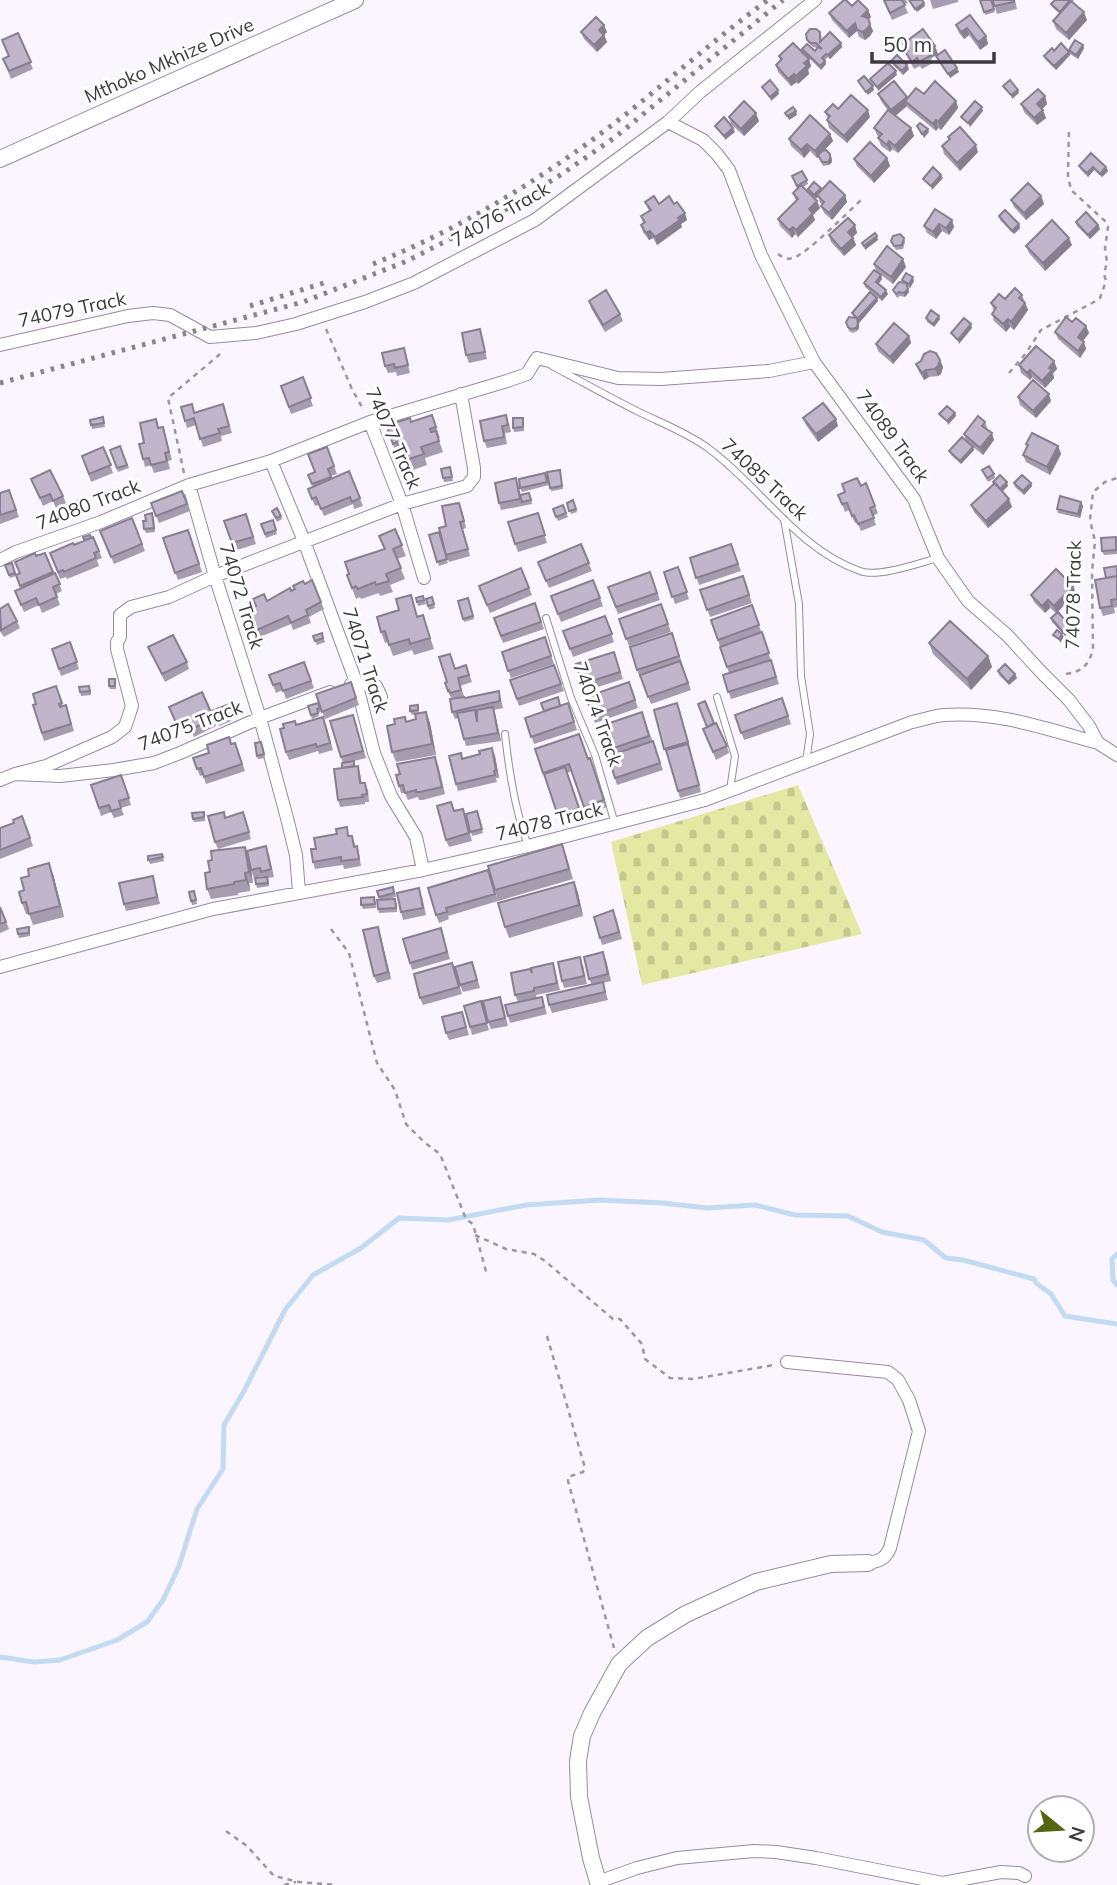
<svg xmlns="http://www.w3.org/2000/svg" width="1117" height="1885" font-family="Mulish,sans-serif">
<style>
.cemetery{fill:url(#cemetery-stones)}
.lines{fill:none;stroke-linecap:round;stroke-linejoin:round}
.stream{stroke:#c3dbf2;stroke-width:5}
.service-casing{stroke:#978ba1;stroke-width:8}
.minor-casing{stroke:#978ba1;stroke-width:14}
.tertiary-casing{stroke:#978ba1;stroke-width:18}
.path{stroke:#9b96a0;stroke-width:2.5;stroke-dasharray:5 5;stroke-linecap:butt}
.service{stroke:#fff;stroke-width:6}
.minor{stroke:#fff;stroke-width:12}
.tertiary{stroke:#fff;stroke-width:16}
.rail{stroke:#88838d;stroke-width:5;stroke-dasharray:3.5 7;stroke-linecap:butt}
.wall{fill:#a69caf}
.shaded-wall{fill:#877f8f}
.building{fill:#c1b5cc;stroke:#877f8f;stroke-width:2}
.labels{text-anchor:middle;stroke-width:6;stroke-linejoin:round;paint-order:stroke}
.street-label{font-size:19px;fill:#3d3841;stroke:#fff}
</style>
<defs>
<pattern id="cemetery-stones" width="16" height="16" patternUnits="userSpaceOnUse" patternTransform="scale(1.75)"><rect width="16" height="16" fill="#e3e8a3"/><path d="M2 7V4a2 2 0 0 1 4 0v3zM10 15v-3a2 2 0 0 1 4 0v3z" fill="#c4c88e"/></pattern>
</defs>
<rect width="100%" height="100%" fill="#faf5ff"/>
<path class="cemetery" d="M798 785 862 934 642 985 611 842Z"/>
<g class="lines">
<path class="stream" d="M1117 1254 1112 1259 1113 1280 1117 1285
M0 1657 34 1662 60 1660 117 1640 147 1622 163 1600 179 1566 197 1509 223 1469 224 1425 244 1391 285 1310 313 1275 361 1248 399 1218 448 1220 526 1205 600 1200 663 1203 707 1208 755 1205 795 1215 848 1216 882 1232 924 1240 946 1258 963 1260 1034 1279 1036 1283 1051 1294 1065 1316 1117 1324"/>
<g class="service-casing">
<path id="service" d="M552 366C581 381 609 397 637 411 661 423 686 432 708 448 760 486 797 549 860 571 878 578 919 563 938 558
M784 519 799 604 801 676 810 734 806 762
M546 618 571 698 595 755 615 824
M717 697 735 756 730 790
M505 734C509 772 515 810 528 846"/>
</g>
<g class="minor-casing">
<path id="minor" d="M668 122 703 140 717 154 729 170 761 255 814 362 914 499 938 558 968 601 1007 635 1042 673 1069 700 1089 726 1098 743 1117 755
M0 345 128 316 153 313 170 315 210 337 256 333 296 324 365 302 414 283 535 220 668 122 700 92 815 0
M370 422 402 504 424 578
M271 461 304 541 356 682 374 753 391 796 416 837 423 870
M189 485 215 576 260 718 287 818 296 855 299 892
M0 560 16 552 101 522 189 485 271 461 370 422 507 381 527 374 537 358 618 378 661 379 769 371 814 362
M351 684 356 682 376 686 381 697
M15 774 46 766 112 737 125 727 132 706 117 649V642L120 637V615L131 607 169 597 215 576 402 504 467 486 474 477V468L461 394
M0 780 15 774 60 776 114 770 154 763 180 753 260 718 330 692
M0 967 213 909 423 870 528 846 705 800 912 722C922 720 933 716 944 715 998 711 1046 729 1098 743
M787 1362 888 1372 898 1380 909 1400 919 1431 890 1548C885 1559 880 1561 868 1563
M598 1882 637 1868 677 1858 754 1851 776 1852 816 1858 943 1883 1001 1872 1019 1873 1025 1876"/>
</g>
<g class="tertiary-casing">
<path id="tertiary" d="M0 159 355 0
M599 1885 591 1858 579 1797 578 1761 582 1736 592 1713 619 1664 647 1638 686 1614 756 1582 831 1564 868 1563"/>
</g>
<path class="path" d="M778 254C782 257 787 260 793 258 807 254 849 211 862 199
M326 329 352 389 363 409
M1009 373 1026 353 1041 330 1094 302 1100 298 1106 281 1104 274 1107 262 1105 248 1108 227 1106 222 1071 190 1068 176 1069 128
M184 473 168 398 219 355 222 349
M1066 674C1082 672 1090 664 1093 648L1092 572 1095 541 1090 520 1093 492 1105 482 1117 478
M331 929 349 953 377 1063 395 1090 406 1124 424 1142 440 1154 466 1219 473 1224 487 1275
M475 1235 506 1249 534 1254 545 1261 613 1319H620L642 1344 645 1359 670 1378 693 1379 774 1365
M547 1336 585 1468 583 1472 568 1477V1481L614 1648
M226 1831 247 1846 274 1876 299 1882 337 1885
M284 1885 296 1882"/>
<use href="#service" class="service"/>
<use href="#minor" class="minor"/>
<use href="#tertiary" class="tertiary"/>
<path class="rail" d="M373 264C465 227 552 173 630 111 676 74 720 35 768 0
M250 306 327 282
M0 383 303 302 407 261 497 215 562 174 614 138 783 0"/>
</g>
<path class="wall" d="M883 0H906L908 3 904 4 908 13 892 20Z
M930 0H958V2L933 9Z
M980 0H991L995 12 985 15Z
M993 0H1015L1017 9 997 14Z
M1055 0H1074L1072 3 1087 20 1069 40 1056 29 1053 21 1060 14 1053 8 1051 4Z
M852 6 868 10 871 17 868 20 873 31 870 36 865 40 859 37 857 31 849 38 832 20 829 13Z
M956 25 986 36 988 44 980 50 969 35 964 39 959 33Z
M581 32H607L604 35 607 42 597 52 584 39Z
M18 33 33 69 11 79 3 59 8 56Z
M822 36 821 40 841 43 842 47 830 59 828 57 825 60 826 64 821 70 803 52 802 49 815 51 818 48 813 47 808 43 807 40Z
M903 44 938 54 931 58 933 63 922 69 920 66 914 69 909 60Z
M1083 45 1084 48 1078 59 1070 54V55L1056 70 1045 59 1044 56 1069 51Z
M779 56 809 59 811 66 808 70 809 74 798 84 797 82 791 86 778 72 776 65 780 61Z
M891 61 907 65 909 69 903 75 893 65Z
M878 94 908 98 924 94 956 101 958 108 941 130 938 128 936 131 908 108 907 106 895 116 911 128 914 136 898 153 892 149 890 152 881 146 878 138 879 137 877 135 874 128 889 112 881 101Z
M1045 96 1047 104 1042 109 1046 118 1037 125 1024 112 1021 104Z
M838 109 870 117 847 143 829 128 827 120 828 119 825 112Z
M729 117 759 121 744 136 731 124Z
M830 134 833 141 824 150 830 154 832 158V162L829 165 823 166 819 157 817 158 810 151 804 158 791 146 789 139Z
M948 137 978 152 960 171 944 154 942 146 949 140Z
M887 158 890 166 874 183 857 166 854 159Z
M1079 166 1106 167 1108 171 1102 177 1094 170 1088 177 1081 170Z
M792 176 807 180 808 184 803 187 820 208 813 215 815 220 798 237 795 234 792 238 780 226 778 219 796 201 793 193 798 188Z
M821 188 822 190 845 195 847 202 832 220 824 213 821 206 822 204 820 203 818 196 816 199 809 193 808 189Z
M1041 196 1044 204 1026 220 1014 207 1011 200Z
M645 202 659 204 687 220 681 224 682 227 657 245 653 238 649 240 643 232 641 225 643 223 641 216 649 211Z
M999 216 1019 224 1020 228 1014 234 1000 220Z
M952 220 954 227 949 235 942 231 936 239 927 233 924 226Z
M1076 222 1098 225 1100 229 1090 239 1077 226Z
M855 225 857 233 853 237 856 245 844 256 831 242 829 235Z
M904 238 905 242 903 249 896 250 891 241Z
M1072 245 1045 271 1029 253 1026 246Z
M903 259 906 267 893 284 881 275 882 279 878 284 888 294 882 301 865 287 864 283 876 271 874 264Z
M902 280 914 281 910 288 907 286 909 292 905 297 900 296 897 298 893 290 903 282Z
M1022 295 1028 310 1014 330 1010 327 1006 332 994 321 992 314 994 311 991 303Z
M877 298 878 301 859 323V328L857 331 853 333 849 331 846 322 854 317 852 313Z
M589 301 620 314 623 321 605 332 591 308Z
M926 318 940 319 934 327 927 322Z
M1072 322 1086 326 1089 333 1083 341 1086 349 1080 358 1058 339 1055 332Z
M480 329 487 359 469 363 466 355Z
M909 336 911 343 893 364 878 351 876 344Z
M404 348 410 373 397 376 396 372 388 373 385 366Z
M940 360 943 367 941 374 938 376 929 377 924 380 919 372 916 364 921 361Z
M1054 361 1057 369 1053 373 1054 378 1045 388 1032 377 1030 380 1021 373 1019 365Z
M303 377 313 406 291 414 281 386Z
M1018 397 1051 401 1036 418 1020 405Z
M223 404 232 433 221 436 222 441 203 447 196 425 187 428 181 407 195 412Z
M432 415 440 438H438L443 452 425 458 427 465 407 472 400 453 396 454 393 444 412 422Z
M803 418 838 426 818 442 806 425Z
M104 421 105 427 92 429 91 425Z
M480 421 509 423 511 432 505 433 507 444 487 448 484 441Z
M524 421V431L514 432 513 428Z
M985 422 988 430 994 440 983 455 973 447 974 450 961 464 951 455 949 451 966 440 964 434Z
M163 427 172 460 168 461 170 469 154 473 151 465 145 467 143 459 144 443 159 428Z
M1026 444 1058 446 1061 454 1050 475 1026 462 1023 455 1027 447Z
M120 446 129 468 118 472 110 450Z
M103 447 113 473 91 482 82 456Z
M327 447 337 474 331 476 332 479 349 471 363 506 354 509 353 504 324 516 319 505 315 506 308 489 313 487 308 475 315 472Z
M560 470 563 489 551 491 550 488Z
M982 470 994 474 995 478 988 482Z
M451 471 453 481 444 482 443 478Z
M545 473 549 485 522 492 520 488Z
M516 478 521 495 531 497 532 504 501 510 499 503Z
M31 479 63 496 66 503 56 508 53 501 43 506Z
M993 482 1008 486 1002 491 1012 507 988 528 974 512 971 505 994 484Z
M866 483 878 513 873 516 876 525 861 531 857 522 855 523 849 510 845 512 838 495Z
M1014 483H1031L1032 486 1024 495 1015 487Z
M9 490 19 517 0 524V493Z
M182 491 190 511 159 523 151 503Z
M81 499 86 511 72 517 67 505Z
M573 500 577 512 571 514 567 503Z
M1081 502 1083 506 1080 518 1058 513 1057 509Z
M563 505 568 517 558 521 553 509Z
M277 508 282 519 277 522 272 511Z
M462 510 466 528 463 529 470 556 449 562 446 555V526Z
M538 513 547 543 518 552 508 522Z
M246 514 256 544 234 551 224 521Z
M154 517 155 532 146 533 144 529 146 521Z
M132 518 145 551 114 564 100 531Z
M273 520 277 534 266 538 261 524Z
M395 529 406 556 397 559 405 579 390 585 393 592 380 596 379 593 361 599 360 597 356 599 347 575 384 549Z
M188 530 202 572 178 580 163 538Z
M439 532 448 563 439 566 429 535Z
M93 537 102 558 97 560 99 566 67 579 66 577 60 579 50 553 74 545Z
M1116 537 1117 540V554L1104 555 1102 551Z
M581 544 592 571 549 588 538 562Z
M731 544 741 571 699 585 690 558Z
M45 553 53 574 55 573 62 591 56 594 60 605 42 613 39 605 24 612 15 591 21 588 16 576 10 578 5 565 12 563 16 575 20 574 36 556Z
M678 567 689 599 675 604 664 572Z
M1117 567V607L1114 608 1115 613 1103 616 1100 608 1106 578Z
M521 568 532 595 490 613 479 586Z
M650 572 660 600 618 614 608 587Z
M743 576 752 603 710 617 700 590Z
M593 580 603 606 561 622 551 596Z
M305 584 321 602 324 609 309 617 311 623 293 630 291 624 260 637 251 616 267 601 291 591Z
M1076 593 1058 612 1070 626 1072 630 1065 636 1052 622 1051 618 1056 613 1050 608 1045 613 1034 602 1031 595Z
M423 596 426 604 418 606 416 598Z
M432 597 435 608 429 610 426 599Z
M468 598 474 619 464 622 458 601Z
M535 603 544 629 503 643 494 618Z
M661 604 671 632 629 646 619 619Z
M752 605 779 684 731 699 723 675 729 673 711 620Z
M0 609 17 621 20 628 4 637 0 631Z
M399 610 418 616 423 615 434 649 414 655 412 650 393 656 388 642 385 643 381 632Z
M605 616 614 642 573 657 570 649Z
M322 633 325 642 317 645 313 636Z
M672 633 691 690 651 704 641 677 640 678 637 670Z
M545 637 554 664 511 678 502 652Z
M70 642 79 669 61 676 52 649Z
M929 643 988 656 992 667 971 690 933 654Z
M148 647 187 662 189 669 165 682Z
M614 652 623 679 585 691 576 664Z
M304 662 314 688 286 699 283 690 276 693 269 675Z
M466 665 472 682 460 686 465 698 499 691 503 708 494 710 501 741 466 746 458 718 455 719 452 712 453 699 452 697 451 698 448 691 447 682 455 669Z
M554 665 564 691 519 706 510 680Z
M998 671 1015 674 1017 678 1009 685 999 675Z
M351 682 359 705 325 719 316 694Z
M629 682 638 708 595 723 586 697Z
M116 683V689H110L109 686Z
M56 686 63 706 66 705 74 731 44 741 33 705 36 704Z
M91 690V695L81 696 80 692Z
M782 698 791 724 744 740 735 715Z
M318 703 321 712 318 713 319 716 312 719 308 706Z
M568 703 577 730 534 744 525 718Z
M418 705 419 713 426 712 430 723 436 755 396 762 392 752 407 721 416 719 415 714 412 715 410 711Z
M169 707 214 719 216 726 194 737 190 728 180 732Z
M228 708 231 721 219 726 213 715Z
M680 711 701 792 680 798 668 756 664 749Z
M642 712 663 770 617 785 598 727Z
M353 715 366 758 354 761 355 766H358L360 773 362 783H365L368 790 369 802H365V804L340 807 338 800 342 768 343 763 341 757Z
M714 723 727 746 729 753 716 760 703 729Z
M326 724 333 750 319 754 318 751 289 760 286 752 296 725Z
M235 743 245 771 206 784 203 775 200 776 193 758Z
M263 746 265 758 258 759 257 756Z
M535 749 588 759 590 758 607 807 587 814 572 771 567 773 582 815 561 823Z
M461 753 463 758 495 756 499 778H496L497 782 458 791 456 784Z
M438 764 445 794 423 800H419L418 797 408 800 405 793H401L399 786Z
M121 775 131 805 121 808 124 815 114 818 111 812 101 816 91 785Z
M477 811 483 833 472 836 466 814Z
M243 812 251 839 218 849 215 842 226 818Z
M205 815V821L194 822 193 819Z
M22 816 33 846 0 859V828L14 823Z
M465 816 472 841 449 847 446 840Z
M352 836 356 847 357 846 359 854 361 866 344 869 343 865 315 869 313 862 316 849Z
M245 847 248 854H269L274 877 268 878 269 886 257 888 256 884 263 877V876L254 878 251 871 253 883H249L250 891 238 893V895L211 899 207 889 212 860Z
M162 854 164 861 150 864 148 860Z
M566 855 573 879 498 901 495 890Z
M488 870 498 901 448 916 449 919 439 923 436 915Z
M53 874 64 917 33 925 29 914H26L22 903 24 890Z
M153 876 160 904 126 911 124 904Z
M574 882 578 893 583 916 509 938 505 927Z
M194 891 197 904 192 905 191 901Z
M377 891H395L396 897 384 900 397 903V912L379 913 378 909 380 900Z
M422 896 426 915 403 920 401 912Z
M375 900 376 908 363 909 361 905Z
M0 907 9 929 0 933Z
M616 917 622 939 602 945 600 938Z
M30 931V936L19 938 18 934Z
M380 934 391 979 377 983 374 976Z
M443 936 450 959 412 970 410 963Z
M606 959 611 981 603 983 608 1000 552 1013 549 1005 592 985 589 979Z
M452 963 462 994 423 1005 420 998Z
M553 963 560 990 536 995 537 998 542 997 547 1014 510 1023 508 1016 518 1002 515 995 532 973Z
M583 965 587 984 564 988 562 981Z
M475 970 480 988 463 992 460 985Z
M481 1001 489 1030 472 1035 470 1027Z
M503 1004 508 1026 491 1029 488 1022Z
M462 1012 469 1035 449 1040 446 1033Z"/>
<path class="shaded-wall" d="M924 3 925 6 917 12 915 9Z
M868 10 871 17 865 24 862 16Z
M1084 12 1087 20 1069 40 1066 33Z
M855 23 857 31 849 38 847 31Z
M870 24 873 31 870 36 865 40 862 32Z
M604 25 607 32 604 35 607 42 597 52 594 45 599 30Z
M967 28 969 35 964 39 961 32Z
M986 36 988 44 980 50 978 42Z
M841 43 842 47 830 59 828 55Z
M1083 45 1084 48 1078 59 1076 55Z
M935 46 938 54 931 58 927 51Z
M1069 52 1070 55 1056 70 1054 66Z
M809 59 811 66 808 70 809 74 798 84 796 76 804 63Z
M825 61 826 64 821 70 820 66Z
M907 65 909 69 903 75 902 71Z
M957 68 959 72 950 78 948 74Z
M896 71 897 75 878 91 877 87Z
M794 74 797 82 791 86 788 79Z
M873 86 874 90 868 95 866 92Z
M778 90 779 94 771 101 770 97Z
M1018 90 1019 93 1012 99 1011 95Z
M1045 96 1047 104 1040 111 1037 104Z
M907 97 910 104 905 101 907 106 894 117 891 110Z
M956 101 958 108 941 130 938 122Z
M982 107 983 111 970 127 968 123Z
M868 110 870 117 847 143 844 136Z
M1043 110 1046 118 1037 125 1034 118Z
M796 111 797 115 789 120 787 116Z
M756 113 759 121 744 136 741 129Z
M936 120 938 128 936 131 933 124Z
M733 128 735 132 725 140 724 136Z
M911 128 914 136 898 153 895 146Z
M928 129 929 132 924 138 922 134Z
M830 134 833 141 817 158 815 151Z
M889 141 892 149 890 152 887 145Z
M807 144 810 151 804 158 801 150Z
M976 145 978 152 960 171 957 163Z
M830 154 832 162 829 165 828 162Z
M887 158 890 166 874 183 871 176Z
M1093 167 1094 170 1088 177 1087 173Z
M1106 167 1108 171 1102 177 1100 174Z
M941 175 943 178 932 190 931 186Z
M821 188 822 192 816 199 814 195Z
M845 195 847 202 832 220 829 213Z
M1041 196 1044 204 1026 220 1024 213Z
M817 201 820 208 813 215 815 220 798 237 796 230 809 209Z
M685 213 687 220 681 224 682 227 657 245 655 237Z
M952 220 954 227 949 235 946 228Z
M939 224 942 231 936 239 933 232Z
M1019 224 1020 228 1014 234 1012 231Z
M855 225 857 233 850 239 848 232Z
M1098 225 1100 229 1090 239 1088 235Z
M793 227 795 234 792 238 789 230Z
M650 231 653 238 649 240 646 233Z
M877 236 878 240 865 250 864 246Z
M853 238 856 245 844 256 841 249Z
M1069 238 1072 245 1045 271 1043 263Z
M903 259 906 267 893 284 891 277Z
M881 275 882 279 877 286 876 282Z
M913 277 914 281 910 288 909 284Z
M908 289 909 292 905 297 904 293Z
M886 290 888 294 882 301 881 297Z
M877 298 878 301 859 323V328L857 331 856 328 857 319Z
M1025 303 1028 310 1014 330 1011 322Z
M939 316 940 319 934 327 933 324Z
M1008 319 1010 327 1006 332 1003 324Z
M971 324 972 328 959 344 958 340Z
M1086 326 1089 333 1080 345 1078 337Z
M909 336 911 343 893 364 890 357Z
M1084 342 1086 349 1080 358 1078 351Z
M940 360 943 367 941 374 938 376 935 369Z
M1054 361 1057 369 1053 373 1054 378 1045 388 1042 381 1049 368Z
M926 370 929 377 924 380 922 373Z
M1030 370 1032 377 1030 380 1027 373Z
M1049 394 1051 401 1036 418 1033 411Z
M955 413 956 416 948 425 947 421Z
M836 419 838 426 818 442 816 434Z
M992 433 994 440 983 455 980 448Z
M1058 446 1061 454 1050 475 1047 467Z
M973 447 974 450 961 464 960 461Z
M1007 482 1008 486 1001 493 999 489Z
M1031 483 1032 486 1024 495 1023 491Z
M1009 499 1012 507 988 528 986 521Z
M1081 502 1083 506 1080 518 1078 514Z
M1073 586 1076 593 1056 613 1054 606Z
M1048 600 1050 608 1045 613 1042 606Z
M1070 626 1072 630 1065 636 1063 632Z
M1062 634 1064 637 1060 643 1059 639Z
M988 656 992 667 971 690 967 679Z
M1015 674 1017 678 1009 685 1008 682Z
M493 707 495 714 501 741 498 733Z
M426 712 430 723 436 755 432 744Z
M492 748 495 756 499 778 496 770Z
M245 847 249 858 253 883 249 872Z
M49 863 53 874 64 917 60 906Z
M245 873 249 883 250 891 246 880Z
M574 882 578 893 583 916 579 905Z
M378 927 380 934 391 979 388 972Z"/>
<path class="building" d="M844 0H846L852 6 858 0 868 10 862 16 868 18 870 24 867 29 862 32 857 29 855 23 847 31 829 13Z
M884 0H902L905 5 890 13Z
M909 0H922L924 3 915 9Z
M980 0H991L994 9 984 12Z
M993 0H1014V2L994 6Z
M1055 0H1070L1060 12 1051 4Z
M1071 1 1084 12 1066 33 1053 21Z
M970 15 986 36 978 42 967 28 961 32 956 25Z
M596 17 604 25 599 30 604 35 594 45 581 32Z
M810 29H816L820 32V42L830 32 841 43 828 55 826 54 822 58 825 61 820 66 802 49 807 44 815 51 818 47 822 49 816 43H811L807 40 806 34Z
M923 29 935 46 927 51 930 56 919 62 917 58 912 62 906 53 908 51 903 44Z
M18 33 31 62 9 71 3 59 9 56 2 40Z
M1075 40 1083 45 1076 55 1069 50Z
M793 43 809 59 804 63 807 66 796 76 794 74 788 79 776 65 782 59 779 56Z
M1061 43 1069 52 1054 66 1044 56 1052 48 1054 51Z
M945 50 957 68 948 74 936 56Z
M897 55 907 65 902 71 891 61Z
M888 63 896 71 877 87 870 79Z
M864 76 873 86 866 92 858 81Z
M770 80 778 90 770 97 762 87Z
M1010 80 1018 90 1011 95 1003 86Z
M894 81 907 97 891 110 878 94Z
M935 81 956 101 938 122 936 120 933 124 905 101 916 88 924 94Z
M1038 89 1045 96 1037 104 1043 110 1034 118 1021 104Z
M851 95 868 110 844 136 827 120 830 116 825 112 833 104 838 109Z
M744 101 756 113 741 129 729 117Z
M975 101 982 107 968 123 961 117Z
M793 107 796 111 787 116 785 113Z
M888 110 911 128 895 146 889 141 887 145 878 138 882 134 874 128Z
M810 115 830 134 815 151 807 144 801 150 789 139Z
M724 117 733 128 724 136 715 126Z
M920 123 928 129 922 134 917 126Z
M960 127 976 145 957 163 942 146 950 139 948 137Z
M870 142 887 158 871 176 854 159Z
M826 150 830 154V159L828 162H822L818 155 822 151Z
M1091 153 1106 167 1100 174 1093 167 1087 173 1079 166Z
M933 167 941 175 931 186 923 179Z
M802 171 807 180 797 186 792 176Z
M830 181 845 195 829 213 821 206 824 202 817 195Z
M814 182 821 188 814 195 808 189Z
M1028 183 1041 196 1024 213 1011 200Z
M801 185 817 201 809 209 813 213 796 230 793 227 789 230 778 219 798 199 793 193Z
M654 196 659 204 669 196 674 204 677 202 685 213 678 218 680 220 655 237 650 231 646 233 641 225 645 222 641 216 651 210 645 202Z
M935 209 952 220 946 228 939 224 933 232 924 226Z
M1005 210 1019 224 1012 231 999 216Z
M1086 212 1098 225 1088 235 1076 222Z
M848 218 855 225 848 232 853 238 841 249 829 235Z
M1052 220 1069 238 1043 263 1026 246Z
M875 233 877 236 864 246 862 243Z
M900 234 904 238 902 245 894 246 891 241 893 236Z
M887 246 903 259 891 277 874 264Z
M874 270 881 275 876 282 886 290 881 297 864 283Z
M906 273 913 277 909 284 902 280Z
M899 282 906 283 908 289 904 293 899 292 896 294 893 290Z
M1015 288 1022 295 1019 298 1025 303 1011 322 1008 319 1003 324 992 314 996 308 991 303 999 294 1005 299Z
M606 290 620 314 603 325 589 301Z
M870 292 877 298 857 319 858 324 856 328 851 329 848 327 846 322 849 317 857 318 852 313Z
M931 310 939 316 933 324 926 318Z
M1066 317 1072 322 1076 318 1086 326 1078 337 1084 342 1078 351 1055 332Z
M964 318 971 324 958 340 951 333Z
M894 323 909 336 890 357 876 344Z
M480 329 485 352 466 355 462 333Z
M1036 346 1054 361 1049 368 1052 370 1042 381 1030 370 1027 373 1019 365Z
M404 348 408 365 395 368 394 364 385 366 382 353Z
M930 351 936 353 940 360 938 366 935 369 926 370 922 373 916 364 921 361 924 354Z
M303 377 311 398 289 407 281 386Z
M1033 380 1049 394 1033 411 1018 397Z
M823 403 836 419 816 434 803 418Z
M192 404 194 413 223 404 229 426 218 429 220 433 200 439 194 418 185 421 181 407Z
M947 406 955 413 947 421 939 414Z
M432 415 436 427 430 429 431 432 436 431 439 441 421 447 424 454 403 461 397 442 393 444 388 430 392 428 391 424 410 418 411 422Z
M506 415 508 425 502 426 504 437 484 441 480 421Z
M978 416 985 422 982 426 992 433 980 448 964 434Z
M103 417 104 423 91 425 90 420Z
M513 418H523V427L513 428Z
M156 419 158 428 163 427 169 452 165 453 167 461 151 465 149 458 143 459 139 444 144 443 140 423Z
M1032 433 1058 446 1047 467 1023 455 1028 445 1026 444Z
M962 437 973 447 960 461 949 451Z
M120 446 127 465 117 468 110 450Z
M103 447 111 465 89 474 82 456Z
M327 447 334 466 328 469 331 477 312 484 308 475 315 472 308 454Z
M989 466 994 474 987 478 982 470Z
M450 467 452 477 443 478 441 469Z
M50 470 63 496 53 501 50 494 40 498 31 479Z
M560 470 562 486 550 488 547 472Z
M349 471 360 498 352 502 350 497 321 509 316 497 312 499 308 489Z
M545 473 547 482 520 488 519 479Z
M1000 475 1007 482 1000 489 993 482Z
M1022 475 1031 483 1023 491 1014 483Z
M516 478 520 499 499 503 495 483Z
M857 478 861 486 866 483 875 506 870 508 874 518 858 524 854 515 852 516 847 503 842 504 838 495 845 492 842 484Z
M995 483 1009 499 986 521 971 505Z
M9 490 16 510 0 515V493Z
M182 491 187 504 156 516 151 503Z
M529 493 531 500 522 502 520 495Z
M1060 496 1081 502 1078 514 1057 509Z
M81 499 84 508 71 513 67 505Z
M573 500 576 509 569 511 567 503Z
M459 503 464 521 460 522 468 549 446 555 439 528 446 526 442 506Z
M563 505 566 513 556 517 553 509Z
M277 508 281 516 276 518 272 511Z
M152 513 154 528 144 529 143 521H146L145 515Z
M538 513 545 535 515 544 508 522Z
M246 514 253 537 232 543 224 521Z
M132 518 142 544 111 557 100 531Z
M273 520 276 530 265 534 261 524Z
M395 529 402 545 393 549 401 568 386 574 389 581 376 585 375 582 358 589 356 586 352 588 347 575 349 574 345 562 385 549 379 536Z
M188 530 199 564 175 573 163 538Z
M439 532 447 559 437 562 429 535Z
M90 535 91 538 84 540 83 537Z
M93 537 99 551 94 553 96 558 64 572 63 570 58 572 50 553 73 543 74 545Z
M1116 537V550L1102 551 1101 538Z
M581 544 589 563 546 581 538 562Z
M731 544 738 564 696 578 690 558Z
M35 553 36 556 45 553 53 572 20 586 16 575 20 573 15 562Z
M12 563 15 573 9 575 5 565Z
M1117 566V576L1106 578 1104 568Z
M678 567 687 592 672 597 664 572Z
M521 568 529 588 487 605 479 586Z
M1056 569 1073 586 1054 606 1048 600 1042 606 1031 595Z
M650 572 657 593 616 607 608 587Z
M55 573 60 584 53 587 57 597 39 605 36 598 21 605 15 591Z
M743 576 749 595 707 610 700 590Z
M1117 576V599L1111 600 1112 606 1100 608 1095 580Z
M312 580 321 602 306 610 308 615 291 623 288 616 257 630 248 609 256 606 253 599 264 594 267 601 290 588 291 591 295 589 293 586 303 581 305 584Z
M593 580 600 598 558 614 551 596Z
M411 595 417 617 423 615 430 638 410 644 409 639 389 645 385 631 381 632 377 617 399 610 396 599Z
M423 596 424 600 417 602 416 598Z
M432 597 434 604 428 606 426 599Z
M468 598 473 616 463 619 458 601Z
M535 603 541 622 501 636 494 618Z
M8 604 17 621 1 630 0 609Z
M661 604 668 624 626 639 619 619Z
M752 605 759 625 718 640 711 620Z
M1058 612 1070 626 1063 632 1051 618Z
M605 616 612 634 570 649 563 631Z
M950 621 988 656 967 679 929 643Z
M1057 630 1062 634 1059 639 1053 635Z
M762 632 769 653 727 667 720 647Z
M322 633 323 638 315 641 313 636Z
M672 633 679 656 637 670 630 647Z
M173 635 187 662 162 674 148 647Z
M545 637 551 656 508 671 502 652Z
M70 642 77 662 59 669 52 649Z
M614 652 620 672 582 684 576 664Z
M450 654 455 669 466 665 469 675 458 678 461 690 450 693 449 690 448 691 445 683 447 682 439 657Z
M771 660 776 677 728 692 723 675Z
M680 661 688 683 648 697 640 675Z
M304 662 311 681 283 691 280 683 273 685 269 675Z
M1005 664 1015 674 1008 682 998 671Z
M554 665 561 684 517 699 510 680Z
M109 679H115V686H109Z
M351 682 356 698 322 712 316 694Z
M629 682 635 700 593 716 586 697Z
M56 686 62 703 59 704 60 707 66 705 71 724 42 733 33 705 36 704 33 694Z
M89 686 90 691 80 692 79 687Z
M499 691 500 701 452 712 450 699 464 697 465 698Z
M202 692 214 719 191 729 187 721 177 725 169 707Z
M558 697 560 706 544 711 541 703Z
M782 698 788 716 741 733 735 715Z
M705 701 714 723 707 727 698 704Z
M318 703 320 708 317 709 318 713 311 715 308 706Z
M568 703 574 722 531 737 525 718Z
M677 703 688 742 664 749 654 710Z
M227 705 229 717 218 722 212 711Z
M418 705V710L410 711V706Z
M493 707 498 733 464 739 457 713 475 710 477 722V710Z
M426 712 432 744 392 752 387 726 395 724 394 719 405 717 406 722 416 719 415 714Z
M642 712 649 736 605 751 598 727Z
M353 715 363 751 341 757 330 721Z
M323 717 330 743 317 747 316 744 286 752 280 729 284 728 283 724 295 721 296 725Z
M716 723 727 746 713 752 703 729Z
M579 734 588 759 590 758 604 800 584 807 569 764 543 773 535 749Z
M229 737 231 744 235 743 242 764 204 777 201 768 197 769 193 758 209 753 207 745Z
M653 741 660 763 615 778 608 756Z
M261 742 264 754 257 756 255 743Z
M688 744 699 785 678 791 666 750Z
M492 748 496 770 494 771 495 775 456 784 449 756 461 753 462 759 480 754 479 751Z
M435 757 442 787 420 792H416V790L405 793 403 785 399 786 396 775 400 774 397 764Z
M354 761V766L342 768V763Z
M358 766 360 783H365L367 794 362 795 363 797 338 800 334 769Z
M565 767 579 808 558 816 544 774Z
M121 775 129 798 119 801 121 808 111 811 109 805 99 808 91 785Z
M451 802 454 811 463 809 469 833 446 840 437 806Z
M477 811 482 829 470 832 466 814Z
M204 812V817L193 819 192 813Z
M224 812 225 818 243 812 249 832 215 842 208 816Z
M22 816 30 838 0 850V828L14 823 13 820Z
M347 827 348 836H352L354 847 357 846 359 859 341 861V857L313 862 311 849H316L314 838 337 834 336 829Z
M562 844 569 869 495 890 488 866Z
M266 846 271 869 261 872 260 868 251 870 247 851Z
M245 847 249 872 245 873 246 880 234 882V884L207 889 205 873 210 872 208 861 212 860 211 851Z
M162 854 163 857 148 860V856Z
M49 863 60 906 29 914 26 902 22 903 19 892 24 890 21 878 29 876 28 869Z
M488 870 495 894 446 908 447 912 436 915 428 888Z
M153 876 157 897 124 904 119 883Z
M267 877 268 883 256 884 255 878Z
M574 882 579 905 505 927 498 903Z
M393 887 394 893 379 897 377 891Z
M419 888 423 908 401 912 397 893Z
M194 891 196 900 191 901 189 892Z
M374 897 375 904 361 905V898Z
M395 899 396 908 378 909 377 900Z
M0 907 6 922 0 924Z
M613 910 619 932 600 938 594 917Z
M29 927V933L18 934 17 929Z
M378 927 388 972 374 976 363 930Z
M441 928 447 952 410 963 403 939Z
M603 952 608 974 589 979 584 957Z
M580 957 584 976 562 981 558 962Z
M472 962 477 980 460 985 455 967Z
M452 963 459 987 420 998 414 974Z
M553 963 557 983 534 988V991L515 995 511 973 530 969 532 973 531 968Z
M603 982 605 992 549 1005 547 995Z
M500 997 505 1018 488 1022 483 1001Z
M542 997 544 1007 508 1016 505 1005Z
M481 1001 487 1023 470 1027 464 1006Z
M462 1012 466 1027 446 1033 442 1017Z"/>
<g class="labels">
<g class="street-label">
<text transform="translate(169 60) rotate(-24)" y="7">Mthoko Mkhize Drive</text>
<text transform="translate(500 214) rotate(-30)" y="7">74076 Track</text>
<text transform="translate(72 309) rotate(-12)" y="7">74079 Track</text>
<text transform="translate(893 436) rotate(54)" y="7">74089 Track</text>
<text transform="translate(394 438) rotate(66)" y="7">74077 Track</text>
<text transform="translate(765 479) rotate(43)" y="7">74085 Track</text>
<text transform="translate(88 504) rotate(-21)" y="7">74080 Track</text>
<text transform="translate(1073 595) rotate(-89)" y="7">74078 Track</text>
<text transform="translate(242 596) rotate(73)" y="7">74072 Track</text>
<text transform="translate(366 660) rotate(72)" y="7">74071 Track</text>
<text transform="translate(598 714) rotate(70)" y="7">74074 Track</text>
<text transform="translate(190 725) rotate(-21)" y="7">74075 Track</text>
<text transform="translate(549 821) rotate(-14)" y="7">74078 Track</text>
</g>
</g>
<g transform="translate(1061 1829) rotate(108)"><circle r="33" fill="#ffffff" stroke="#b1afb3" stroke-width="2"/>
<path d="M0-5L12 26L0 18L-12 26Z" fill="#536610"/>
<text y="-10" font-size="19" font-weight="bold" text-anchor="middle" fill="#3d3841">N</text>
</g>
<path d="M872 52v10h122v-10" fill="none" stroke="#3d3841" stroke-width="3.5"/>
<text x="883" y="52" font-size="21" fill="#3d3841" stroke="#ffffff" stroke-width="5" paint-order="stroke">50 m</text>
</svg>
